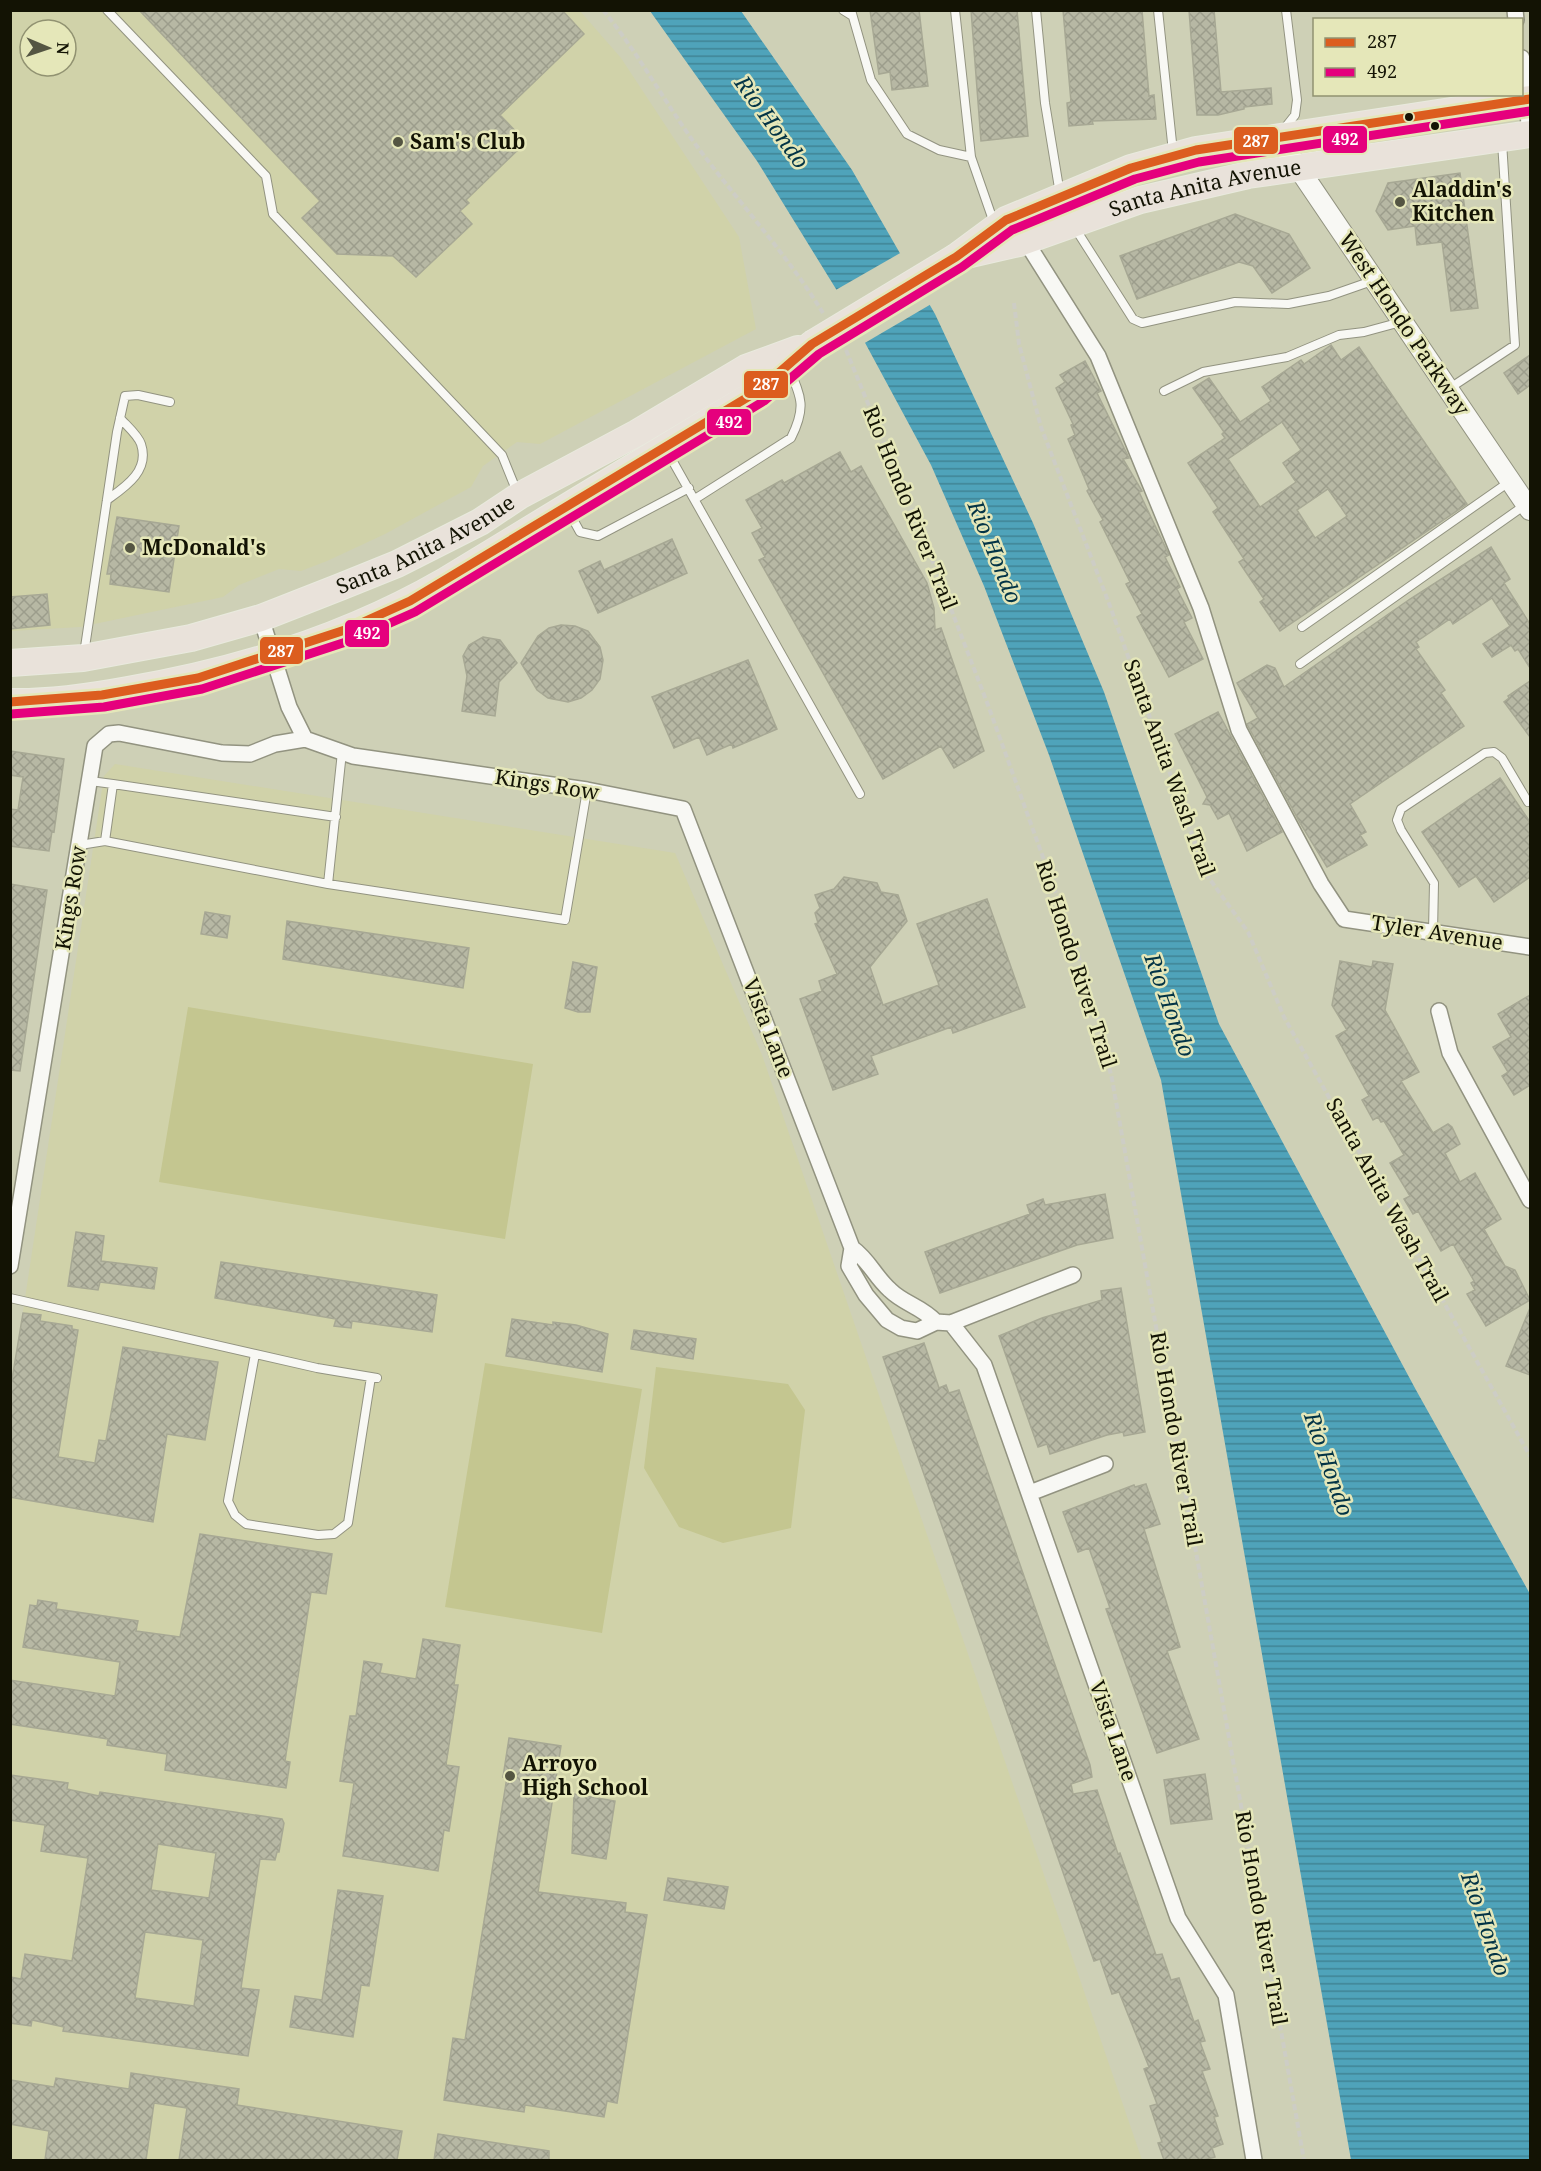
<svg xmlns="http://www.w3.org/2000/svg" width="1541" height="2171" font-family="'Noto Serif',serif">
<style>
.built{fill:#d0d2a9;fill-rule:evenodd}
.green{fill:#c4c690}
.water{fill:url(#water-rules)}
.pier{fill:#ced0b6}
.building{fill:url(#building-cross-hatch);stroke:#a7a894;stroke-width:1.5;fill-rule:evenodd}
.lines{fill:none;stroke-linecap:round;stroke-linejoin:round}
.service-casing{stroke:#929380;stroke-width:10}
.minor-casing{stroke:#929380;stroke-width:18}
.tertiary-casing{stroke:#929380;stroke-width:22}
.primary-casing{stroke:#e9eade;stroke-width:28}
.path{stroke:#cdcdc5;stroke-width:4;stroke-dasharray:6 3;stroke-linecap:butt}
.service{stroke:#f8f8f4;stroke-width:8}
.minor{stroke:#f8f8f4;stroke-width:15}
.tertiary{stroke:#f8f8f4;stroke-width:20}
.primary{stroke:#e9e2da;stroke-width:26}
.primary-bridge-casing{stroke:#e9eade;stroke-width:28;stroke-linecap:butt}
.primary-bridge{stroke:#e9e2da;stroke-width:26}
.bus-1-casing{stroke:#e5e7b9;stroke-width:14}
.bus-2-casing{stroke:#e5e7b9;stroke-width:14}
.bus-1{stroke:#dc5d1f;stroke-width:9}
.bus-2{stroke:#e5007d;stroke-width:9}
.bus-dot{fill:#131304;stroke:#e5e7b9;stroke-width:2}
.poi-dot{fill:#545542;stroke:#e5e7b9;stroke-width:2}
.labels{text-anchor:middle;stroke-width:5;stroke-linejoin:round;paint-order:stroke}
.poi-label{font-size:21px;font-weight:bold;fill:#131304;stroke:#e5e7b9;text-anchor:start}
.street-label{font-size:21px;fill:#131304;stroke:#e5e7b9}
.water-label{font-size:22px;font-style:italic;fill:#033446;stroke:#e5e7b9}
.line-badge{stroke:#e5e7b9;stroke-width:2}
.badge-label{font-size:16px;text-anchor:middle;font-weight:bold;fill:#fff}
</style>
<defs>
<pattern id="water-rules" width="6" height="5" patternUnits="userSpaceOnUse" patternTransform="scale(1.5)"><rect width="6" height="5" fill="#4fa3ba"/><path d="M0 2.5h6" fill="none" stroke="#408495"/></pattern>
<pattern id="building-cross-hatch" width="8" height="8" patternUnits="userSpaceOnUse" patternTransform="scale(1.5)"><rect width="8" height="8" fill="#b7b8a4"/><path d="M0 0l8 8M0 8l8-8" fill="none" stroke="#9c9d8c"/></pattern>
</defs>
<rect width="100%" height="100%" fill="#ced0b6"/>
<path class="built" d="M11 11H580L621 58 739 237 756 329 540 444 517 442 483 466 471 487 385 534 327 561 301 571 279 569 239 585 223 597 80 627 11 631ZM30 30H66V66H30Z
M115 764 675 853 762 1055 1142 2160H11V1391L104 776Z"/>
<path class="green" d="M188 1007 533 1064 505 1239 159 1182Z
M485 1363 642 1389 602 1633 445 1607Z
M656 1367 788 1384 805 1410 791 1528 723 1543 679 1527 644 1468Z"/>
<path class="water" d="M650 11H741L852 170 935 314 1033 523 1104 692 1219 1024 1416 1390 1530 1594V2160H1351L1161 1080 1049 755 984 586 931 465 836 289 757 161Z"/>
<path class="pier" d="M902 252 933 303 863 344 834 291Z"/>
<path class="building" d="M139 10H562L584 34 500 115 526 142 466 200 469 203 460 211 472 224 416 277 393 256 337 254 302 218 320 201Z
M870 10H919L928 86 892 90 890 72 879 74Z
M971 10H1017L1028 136 981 141Z
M1063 10H1142L1149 96 1154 95 1156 119 1092 121 1093 124 1069 126 1067 103 1071 102Z
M1189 10H1214L1221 92 1271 88 1272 104 1244 107V109L1218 115H1197Z
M1460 173 1478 308 1451 311 1442 242 1417 245 1415 226 1388 230 1376 211 1388 183Z
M1235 214 1289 234 1310 268 1272 293 1253 266 1239 262 1137 299 1120 256Z
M1331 345 1341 360 1359 347 1467 504 1280 631 1260 602 1264 599 1239 562 1244 559 1213 512 1218 508 1188 463 1225 438 1222 434 1224 432 1193 388 1209 378 1240 422 1271 401 1262 387 1301 360 1304 364ZM1282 422 1301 450 1283 463 1296 482 1260 507 1228 459ZM1328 489 1347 516 1315 538 1297 510Z
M1530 355V385L1518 394 1504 373Z
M1085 361 1101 391 1097 393 1129 458 1123 459 1142 491 1139 492 1169 555 1165 557 1180 587 1177 589 1192 618 1184 622 1203 659 1169 677 1137 617 1142 614 1126 584 1130 582 1100 522 1103 520 1087 491 1089 489 1068 439 1075 435 1071 425 1073 424 1056 388 1065 382 1060 375Z
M840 452 851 472 861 466 927 583 934 608 935 630 941 628 984 751 954 768 941 746 883 779 759 560 765 557 752 533 762 528 746 500 782 480 784 483Z
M117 517 179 526 169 592 110 584 111 574H107Z
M672 539 687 573 598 613 579 571 600 561 604 570Z
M1491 547 1510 579 1504 583 1530 624V668L1518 649 1515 651 1511 645 1492 657 1483 644 1510 626 1492 598 1453 624 1450 619 1416 642 1419 647 1416 649 1445 690 1441 693 1464 726 1350 804 1366 832 1360 835 1367 845 1327 867 1300 823 1248 726 1247 724 1258 718 1237 683 1267 665 1275 668 1284 687 1410 599Z
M47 594 50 625 10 629V597Z
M561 625 575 626 588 631 600 647 603 660 600 679 592 690 581 698 568 702 548 698 537 690 521 663 538 636 549 628Z
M483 637 500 640 517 663 499 682 495 716 462 711 467 676 463 656 469 645Z
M748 660 777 729 733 748 732 744 707 755 699 737 674 748 652 697Z
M1530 681V737L1504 702 1509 698 1508 696Z
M1218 712 1282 832 1247 851 1229 813 1218 819 1210 805 1203 804 1207 797 1175 734Z
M10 751 64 759 54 832 52 831 49 851 10 846V809L18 810 23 777 10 775Z
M1500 778 1530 822V877L1494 902 1476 876 1459 887 1422 832Z
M844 877 877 883 881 892 898 895 907 921 870 967 883 1005 939 985 917 924 987 899 1025 1007 953 1033 951 1027 871 1056 878 1074 833 1090 800 999 822 991 819 981 837 974 815 924 818 923 815 913 820 908 815 895 834 889Z
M10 884 47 890 20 1071 10 1070Z
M205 912 230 916 227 938 201 934Z
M287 921 469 948 463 988 283 959Z
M1340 961 1372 967 1373 961 1393 964 1385 1010 1419 1072 1401 1081 1433 1133 1448 1124 1452 1127 1460 1144 1445 1153 1460 1182 1475 1173 1501 1219 1484 1229 1505 1266 1515 1270 1530 1300 1486 1326 1467 1294 1475 1290 1471 1283 1474 1281 1453 1244 1441 1251 1418 1211 1413 1214 1404 1199 1410 1196 1390 1163 1404 1155 1384 1121 1381 1122 1378 1117 1373 1120 1362 1100 1369 1096 1336 1036 1347 1030 1332 1005Z
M573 962 597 967 590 1012H578L565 1008Z
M1530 995V1085L1514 1095 1502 1076 1508 1072 1493 1047 1511 1037 1498 1014Z
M1105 1194 1113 1238 1077 1245 940 1293 925 1252 1030 1214 1027 1205 1043 1199 1045 1205Z
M76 1232 104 1236 101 1261 157 1268 154 1289 100 1282 98 1290 68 1286Z
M221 1262 437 1295 432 1332 352 1321 351 1328 334 1326 336 1319 215 1298Z
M1121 1288 1145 1432 1124 1436 1123 1432 1107 1435 1050 1454 1047 1444 1038 1447 999 1336 1042 1318 1102 1300 1101 1291Z
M1530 1308V1375L1506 1366Z
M23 1313 41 1315 40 1321 72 1326V1329L78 1330 58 1457 95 1463 99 1440 106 1441 123 1347 218 1362 205 1440 167 1434 153 1522 10 1497V1391Z
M512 1319 553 1325V1322L576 1325 608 1334 602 1372 506 1356Z
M634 1330 696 1339 693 1359 631 1349Z
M924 1343 939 1388 946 1385 949 1393 959 1390 1090 1765 1092 1777 1071 1784 1073 1794 1097 1790 1118 1854 1120 1853 1156 1955 1162 1954 1171 1980 1179 1978 1194 2022 1198 2020 1205 2041 1200 2042 1210 2069 1202 2071 1218 2116 1214 2117 1223 2144 1212 2148 1215 2157 1204 2160H1164L1158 2143 1162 2142 1150 2106 1157 2104 1144 2069 1149 2067 1119 1992 1112 1994 1100 1959 1094 1961 883 1357Z
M1146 1484 1160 1524 1144 1529 1180 1647 1167 1651 1199 1739 1157 1753 1106 1609 1110 1608 1089 1548 1078 1552 1063 1512 1134 1485 1135 1487Z
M200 1534 332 1554 326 1594 311 1592 285 1761 290 1762 286 1788 165 1770 167 1754 107 1745 108 1739 10 1724V1680L115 1696 120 1662 23 1647 30 1605 37 1606 38 1600 57 1603 56 1609 138 1621 136 1631 180 1637Z
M423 1639 460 1645 454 1685H458L446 1765 459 1767 449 1831 444 1830 438 1871 343 1856 354 1783 340 1781 350 1716H356L364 1661 382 1664 380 1673 416 1679Z
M509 1738 561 1746 538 1892 626 1903 625 1912 647 1915 617 2103 607 2101 604 2117 525 2105 524 2112 444 2100 453 2038 465 2040 507 1777H503Z
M1205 1774 1212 1819 1171 1824 1164 1780Z
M10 1775 68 1783 67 1789 99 1796 100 1792 282 1819 284 1823 279 1852H277L275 1860 260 1859 241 1988 259 1990 248 2056 63 2031 64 2027 32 2020 31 2026 10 2023V1977L21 1979 25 1954 72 1961 88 1858 41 1851 45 1825 10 1820ZM158 1844 216 1853 209 1898 151 1890ZM145 1932 203 1940 194 2006 135 1998Z
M574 1794 615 1801 606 1859 572 1853Z
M668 1878 728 1887 724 1909 664 1900Z
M338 1890 383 1896 369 1986 361 1985 353 2037 290 2027 295 1996 322 2000Z
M131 2073 239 2089 237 2105 402 2131 397 2160H179L187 2108 154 2103 146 2160H45L49 2131 10 2124V2080L54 2087 56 2078 129 2089Z
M438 2134 549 2151V2160H434Z"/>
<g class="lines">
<g class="service-casing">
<path id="service" d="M107 10 266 176 273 214 502 455 517 492
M843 10 851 15
M851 10 871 80 907 134 939 150 971 157 955 10
M1036 10 1045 103 1060 194
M1158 10 1173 152
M1284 129 1295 115 1297 100 1286 10
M971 157 994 223
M1075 228 1133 319 1142 323 1235 302 1288 304 1329 296 1372 281
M1450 388 1515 345 1502 142
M1164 391 1203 372 1287 357 1339 335 1364 332 1401 322
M667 451 860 794
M695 499 791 438C806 408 802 398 789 369
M107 500C125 487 150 471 141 444 138 435 126 425 120 418
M569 512 580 532 598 536 689 488
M1302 627 1509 482
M84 654 117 432 125 396 138 395 170 402
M1300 664 1525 505
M342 752 328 884 565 920 587 790
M90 781 113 784
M80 845 105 841
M328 884 105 841 113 784 336 817
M1433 932 1434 883 1401 830 1397 820 1401 809 1485 753 1494 752 1502 758 1528 802
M10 1298 317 1368 377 1378
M255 1354 228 1501 235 1515 246 1524 318 1535 334 1534 348 1523 371 1377"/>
</g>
<g class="minor-casing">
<path id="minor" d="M1515 10 1516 20
M1522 58 1530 133
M1025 240 1098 356 1201 608 1239 730 1321 884 1344 919 1530 947
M261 618 289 707 305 739 353 756 587 790 683 809 852 1248 849 1266 866 1295 887 1320 901 1328 917 1331 936 1322 951 1323 984 1365 1178 1918 1226 1995 1254 2160
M1439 1011 1450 1053 1530 1200
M852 1248C869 1260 875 1277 890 1290 904 1304 921 1306 936 1322
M10 1266 95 746 109 734 119 733 222 753 250 754 275 744 305 739
M951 1323 1073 1275
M1030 1493 1105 1464"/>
</g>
<g class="tertiary-casing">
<path id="tertiary" d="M1278 138 1530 510"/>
</g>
<g class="primary-casing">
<g id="primary">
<path id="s1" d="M966 255 1019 243 1140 200 1248 175 1530 134"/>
<path d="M956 257 1006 220 1131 168 1196 150 1530 99"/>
<path id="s2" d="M10 663 83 658 191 638 261 618 340 587 397 564 480 522 519 496 637 433 746 368 798 349"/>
<path d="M10 702C50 703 90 697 128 690 239 671 348 637 445 581L758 391 812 344"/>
</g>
</g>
<path class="path" d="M603 10C640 55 667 107 702 153 742 206 788 256 823 313
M1014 303 1019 344 1041 427 1110 606 1206 874 1248 932 1284 1017 1530 1456
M846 350 929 552 988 705 1074 943 1095 1008 1112 1079 1304 2160"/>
<use href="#service" class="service"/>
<use href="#minor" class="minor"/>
<use href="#tertiary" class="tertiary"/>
<use href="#primary" class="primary"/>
<g class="primary-bridge-casing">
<path id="primary-bridge" d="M812 344 956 257"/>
</g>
<use href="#primary-bridge" class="primary-bridge"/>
<g class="bus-1-casing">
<path id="bus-1" d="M10 702 102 695 198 678 348 629 410 601 758 391 812 344 956 257 1006 220 1131 168 1196 150 1530 99"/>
</g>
<g class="bus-2-casing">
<path id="bus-2" d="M11 714 104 707 202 689 352 640 415 612 764 401 819 354 962 267 1012 230 1135 179 1199 162 1530 111"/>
</g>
<use href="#bus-1" class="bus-1"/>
<use href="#bus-2" class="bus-2"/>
</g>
<g class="bus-dot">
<circle cx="1409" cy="117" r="5"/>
<circle cx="1435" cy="126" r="5"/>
</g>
<g class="poi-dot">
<circle cx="398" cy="142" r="6"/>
<circle cx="1400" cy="202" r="6"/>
<circle cx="130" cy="548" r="6"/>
<circle cx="510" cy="1776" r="6"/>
</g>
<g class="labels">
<g class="poi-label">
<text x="410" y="149">Sam's Club</text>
<text x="1412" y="197">Aladdin's<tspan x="1412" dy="24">Kitchen</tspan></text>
<text x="142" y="555">McDonald's</text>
<text x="522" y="1771">Arroyo<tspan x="522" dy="24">High School</tspan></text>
</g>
<g class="street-label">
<text dy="7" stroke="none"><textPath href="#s1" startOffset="249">Santa Anita Avenue</textPath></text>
<text transform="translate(1404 324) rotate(56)" y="7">West Hondo Parkway</text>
<text transform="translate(910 508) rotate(68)" y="7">Rio Hondo River Trail</text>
<text dy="7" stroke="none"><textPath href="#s2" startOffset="436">Santa Anita Avenue</textPath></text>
<text transform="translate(1169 768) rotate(70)" y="7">Santa Anita Wash Trail</text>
<text transform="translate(547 785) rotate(9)" y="7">Kings Row</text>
<text transform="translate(71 898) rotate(-81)" y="7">Kings Row</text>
<text transform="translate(1437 933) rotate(9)" y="7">Tyler Avenue</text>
<text transform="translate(1076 964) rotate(72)" y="7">Rio Hondo River Trail</text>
<text transform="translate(768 1028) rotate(69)" y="7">Vista Lane</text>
<text transform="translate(1387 1200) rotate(61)" y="7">Santa Anita Wash Trail</text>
<text transform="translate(1176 1439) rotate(80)" y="7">Rio Hondo River Trail</text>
<text transform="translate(1113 1731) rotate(71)" y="7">Vista Lane</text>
<text transform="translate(1261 1918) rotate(80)" y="7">Rio Hondo River Trail</text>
</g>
<g class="water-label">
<text transform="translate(772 122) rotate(54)" y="8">Rio Hondo</text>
<text transform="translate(995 552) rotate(68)" y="8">Rio Hondo</text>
<text transform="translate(1170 1005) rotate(70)" y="8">Rio Hondo</text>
<text transform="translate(1329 1464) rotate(71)" y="8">Rio Hondo</text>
<text transform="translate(1486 1924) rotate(71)" y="8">Rio Hondo</text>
</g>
</g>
<g class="line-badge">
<rect x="1322" y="125" width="46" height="29" rx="6" fill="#e5007d"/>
<rect x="1233" y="126" width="46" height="29" rx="6" fill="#dc5d1f"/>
<rect x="743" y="370" width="46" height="29" rx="6" fill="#dc5d1f"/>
<rect x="706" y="408" width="46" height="28" rx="6" fill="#e5007d"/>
<rect x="344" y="619" width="46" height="29" rx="6" fill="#e5007d"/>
<rect x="259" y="636" width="45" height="29" rx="6" fill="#dc5d1f"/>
</g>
<g class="badge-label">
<text x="1345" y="145">492</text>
<text x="1256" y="147">287</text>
<text x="766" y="390">287</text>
<text x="729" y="428">492</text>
<text x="367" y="639">492</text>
<text x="281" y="657">287</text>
</g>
<rect width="1541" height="2171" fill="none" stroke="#131304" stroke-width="24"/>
<rect x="1313" y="18" width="210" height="78" fill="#e5e7b9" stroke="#919271" stroke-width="1.5"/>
<rect x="1325" y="38" width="30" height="9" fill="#dc5d1f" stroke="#919271" stroke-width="1.5"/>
<text x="1367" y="48" font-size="18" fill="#131304">287</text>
<rect x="1325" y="68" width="30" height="9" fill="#e5007d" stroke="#919271" stroke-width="1.5"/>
<text x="1367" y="78" font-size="18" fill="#131304">492</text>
<g transform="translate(48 48) rotate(92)"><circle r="28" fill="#e5e7b9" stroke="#919271" stroke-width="1.5"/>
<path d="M0-4.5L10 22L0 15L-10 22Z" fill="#545542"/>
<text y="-9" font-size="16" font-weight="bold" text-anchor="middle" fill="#131304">N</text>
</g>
</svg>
